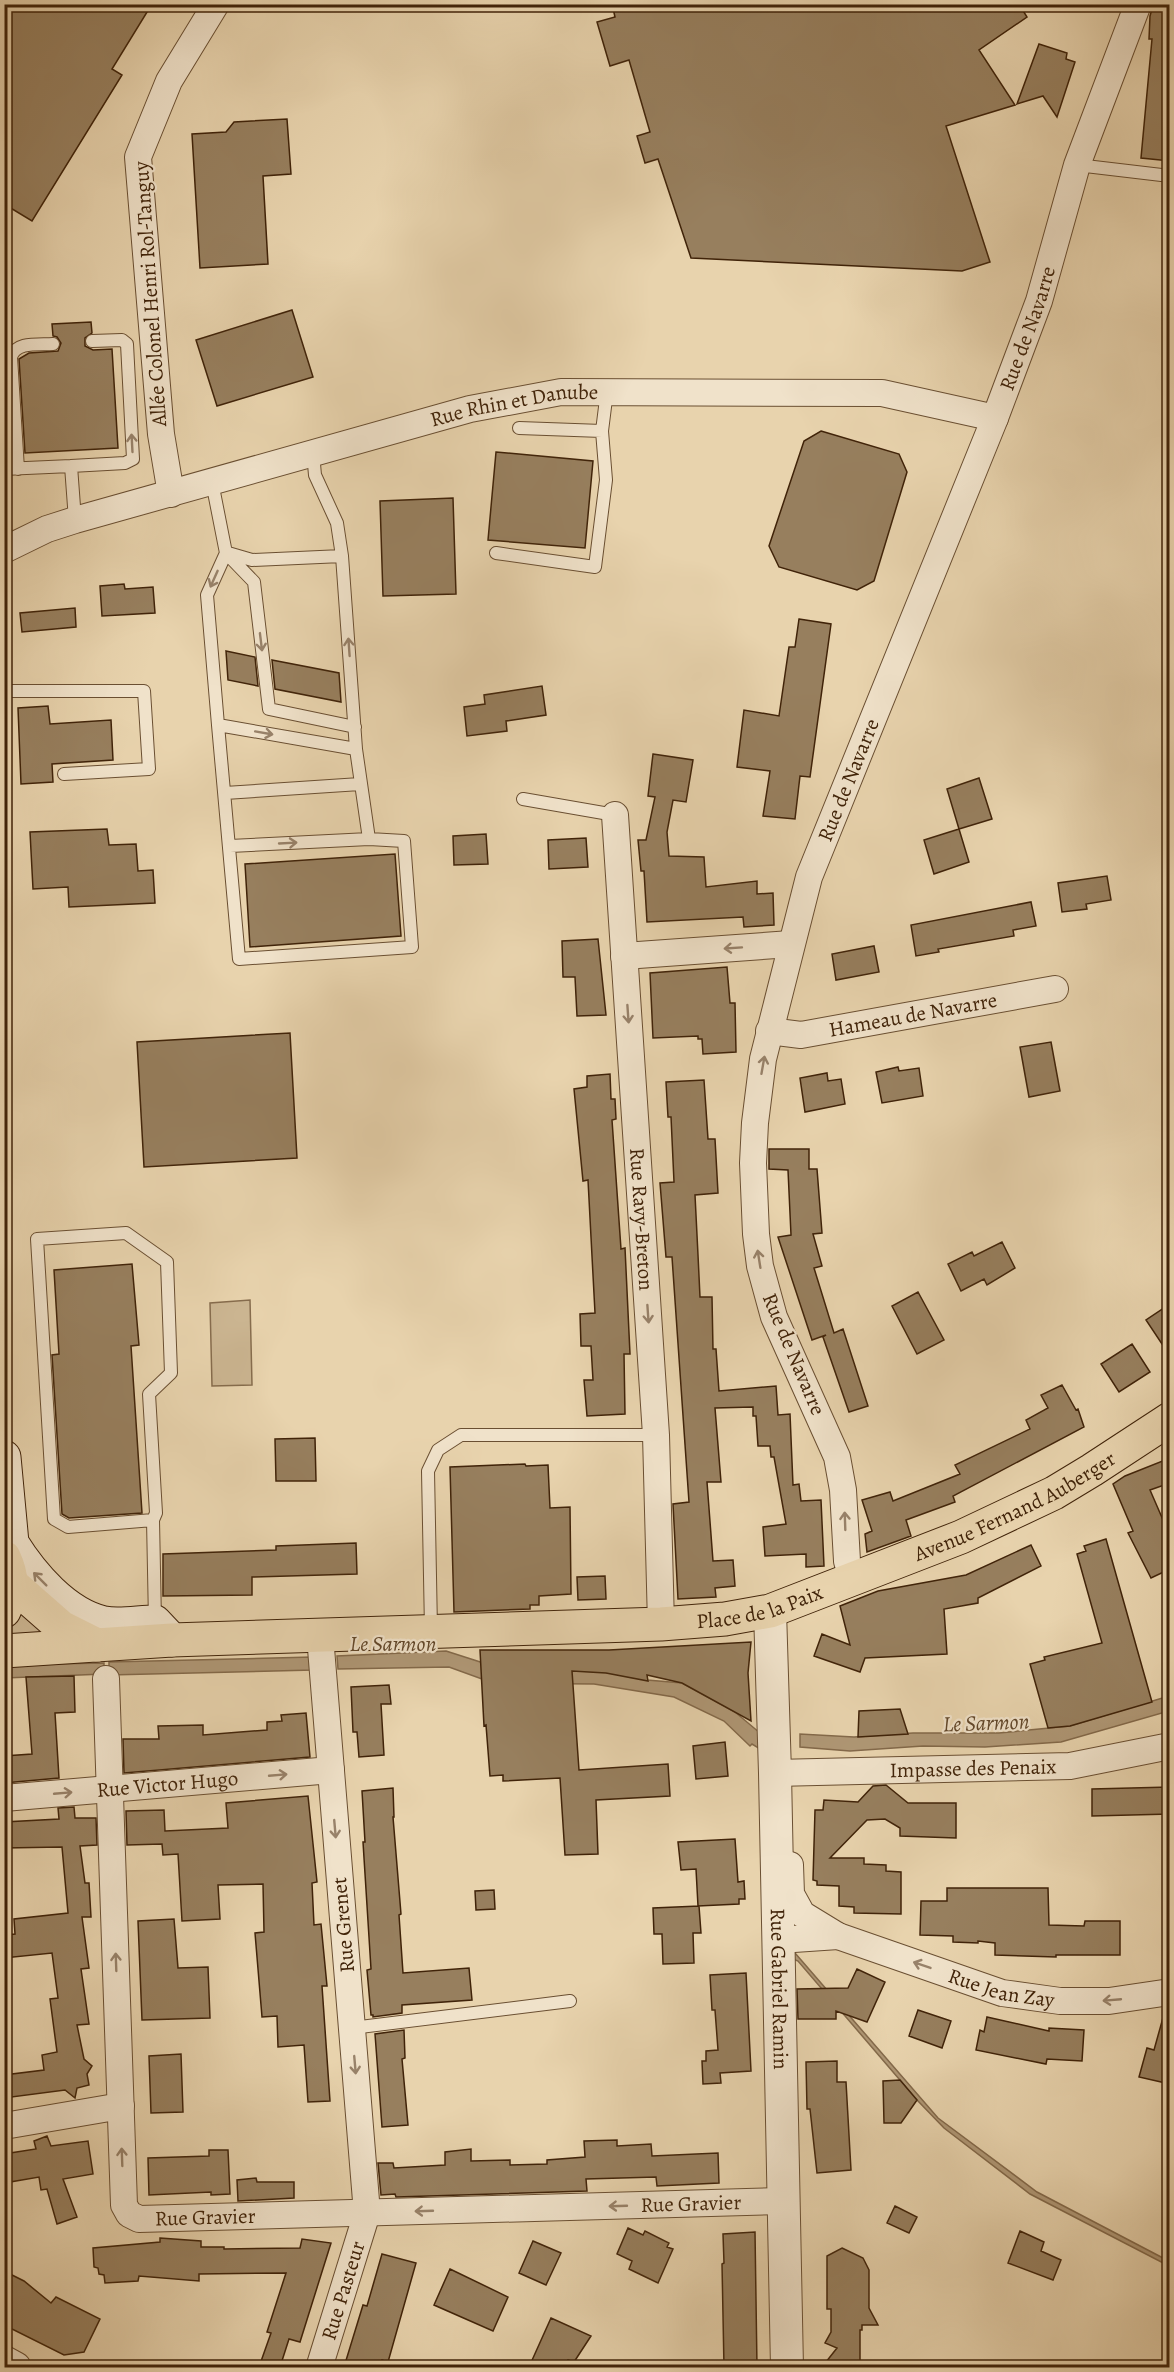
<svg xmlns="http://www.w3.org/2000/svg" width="1174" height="2372" font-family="Alegreya,serif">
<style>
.green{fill:#cbb591;stroke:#866c4d;stroke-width:1.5}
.water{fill:#af9775;stroke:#83694a;stroke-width:1.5}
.building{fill:#977f5e;stroke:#402309;stroke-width:1.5}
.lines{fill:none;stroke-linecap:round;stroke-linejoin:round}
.service-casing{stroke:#6a4f32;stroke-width:14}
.minor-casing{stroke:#6a4f32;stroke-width:28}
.tertiary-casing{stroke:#6a4f32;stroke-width:34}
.secondary-casing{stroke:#402309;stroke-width:35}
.primary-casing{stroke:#402309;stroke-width:35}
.service{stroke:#f0e2ca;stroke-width:12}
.minor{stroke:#f0e2ca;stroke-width:26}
.tertiary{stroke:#f0e2ca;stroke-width:32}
.secondary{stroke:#f0e2ca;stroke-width:33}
.primary{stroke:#e8d3ad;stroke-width:33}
.oneway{stroke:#98826a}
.labels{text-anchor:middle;stroke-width:4.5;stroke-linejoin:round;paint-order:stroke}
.street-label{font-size:21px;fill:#402309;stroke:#f0e2ca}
.water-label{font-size:22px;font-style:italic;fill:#614629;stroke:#f0e2ca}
</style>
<rect width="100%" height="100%" fill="#e8d3ad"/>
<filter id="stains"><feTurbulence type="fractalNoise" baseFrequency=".00333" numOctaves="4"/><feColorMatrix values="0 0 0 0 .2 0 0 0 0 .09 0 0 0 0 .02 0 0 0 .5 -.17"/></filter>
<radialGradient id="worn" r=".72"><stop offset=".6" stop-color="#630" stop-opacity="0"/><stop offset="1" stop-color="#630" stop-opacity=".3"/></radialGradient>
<path class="green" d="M250 1300 252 1385 212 1386 210 1303Z
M17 1610 60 1637 5 1645V1629Z"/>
<path class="water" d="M446 1651 499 1668 604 1672 647 1680 682 1683 735 1712 760 1733V1749L752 1744 750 1746 724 1721 674 1697 594 1684 493 1683 449 1667 338 1669 337 1656Z
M312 1657 313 1670 109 1675V1662Z
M104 1663V1674L5 1678 4 1665Z
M1169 1696V1711L1061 1742 985 1747 923 1746 850 1751 800 1747V1734L854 1737 913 1733H999L1070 1726Z
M795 1953 938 2118 1037 2192 1163 2258 1169 2262V2266L1030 2194 944 2128 917 2100 798 1961 791 1958Z"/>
<path class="building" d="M4 4H152L112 69 122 75 32 221 4 204Z
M612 4H1019L1027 17 979 50 1015 105 946 126 990 262 962 271 691 258 658 159 645 163 637 136 650 132 629 60 610 66 597 22 615 17Z
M1155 4H1170V161L1141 158 1152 39H1149L1150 16 1152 9 1155 10Z
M1039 44 1067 53 1066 59 1075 62 1057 117 1043 96 1017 104Z
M287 119 291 174 263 176 268 264 200 268 192 134 226 132 234 122Z
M292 310 313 377 217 406 196 340Z
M91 322 92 333 85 338V346L93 350 112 349 118 448 25 453 19 359 29 353 58 351 61 343 57 337 53 336 52 324Z
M821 431 899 454 907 472 874 581 857 590 779 567 769 546 804 441Z
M496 452 593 461 585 548 488 540Z
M453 498 456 594 383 596 380 501Z
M124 584 125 589 153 587 155 613 102 616 100 586Z
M75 608 76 627 22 632 20 613Z
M799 619 831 624 810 777 800 776 795 819 763 816 770 771 737 767 744 710 779 716 789 647H795Z
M226 651 255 657 258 686 228 680Z
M272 660 339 673 341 702 275 689Z
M542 686 546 715 506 721 507 731 467 736 464 707 485 704 484 695Z
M48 706 50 724 111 720 113 760 52 764 53 782 21 784 18 708Z
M653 754 693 760 686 802 673 800 667 832 669 856 704 857 706 887 757 881V894L773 893 774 925 744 927 743 917 647 922 644 871H641L638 840H646L655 797 648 796Z
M979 778 992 819 959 829 947 789Z
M107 829 109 845 136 844 138 871 153 870 155 903 69 907 68 887 33 889 30 832Z
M959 829 969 862 934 874 924 840Z
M486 834 488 864 454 865 453 836Z
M586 838 588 867 549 869 548 840Z
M395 854 401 936 250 947 245 864Z
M1107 876 1111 900 1086 904 1087 909 1062 912 1058 883Z
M1031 902 1036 926 1013 930 1014 936 938 949 939 952 916 956 911 925Z
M598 939 606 1015 577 1016 575 977H563L562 941Z
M874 946 879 972 836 980 832 954Z
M727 967 730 1003H735L736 1052 703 1054 702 1039H698V1036L653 1038 650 973Z
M290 1033 297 1158 144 1167 137 1042Z
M1051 1042 1060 1091 1029 1097 1020 1047Z
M898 1067 899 1071 919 1068 923 1096 882 1103 876 1072Z
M827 1073 828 1081 841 1079 845 1104 805 1112 800 1078Z
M610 1074 611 1099H615L616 1119 612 1120 621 1249 625 1248 630 1354H624L625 1414 587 1416 584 1380H593L591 1346H581L580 1314 595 1313 588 1180 583 1181 574 1089 587 1087V1076Z
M704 1080 708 1139H715L718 1193 695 1195 698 1255 700 1297H712L713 1349H716L719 1391 776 1386 778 1415 790 1414 793 1485 799 1484 801 1501 821 1500 824 1566 806 1567V1554L765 1556 763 1527 786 1524 774 1457H771L770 1446H758L756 1416H753V1407L715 1408 721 1482H707L713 1561 733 1560 735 1586 715 1588 716 1597 678 1599 673 1504 689 1502 672 1257H666L660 1183 674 1182 671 1117H668L666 1082Z
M769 1149H809V1169H817L822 1233 813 1234 822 1266 814 1268 834 1333 843 1329 868 1406 849 1412 823 1337 826 1335 812 1340 778 1237 791 1235 788 1170 769 1169Z
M1002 1242 1015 1268 987 1285 984 1279 961 1291 948 1264 972 1252 974 1256Z
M132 1264 139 1345 131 1346 142 1513 69 1518 62 1514 52 1355 59 1354 54 1270Z
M918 1292 944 1340 917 1354 892 1306Z
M1170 1304V1356L1146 1320Z
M1132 1344 1150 1372 1119 1392 1101 1364Z
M1062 1385 1076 1410 1078 1409 1084 1427 953 1496 955 1502 906 1520 911 1536 867 1552 865 1534 872 1531 862 1500 890 1492 893 1501 960 1474 955 1465 1030 1429 1026 1420 1048 1408 1041 1395Z
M315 1438 316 1481H276L275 1439Z
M1170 1458V1483L1150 1490 1170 1536V1569L1151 1578 1128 1533 1133 1531 1113 1484 1125 1476Z
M525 1464 526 1466 548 1465 550 1508 570 1507 571 1594 539 1596V1605H530V1609L454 1612 450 1467Z
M1106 1539 1152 1702 1070 1726 1048 1728 1030 1664 1045 1660 1044 1657 1102 1643 1077 1554 1086 1551 1084 1546Z
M356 1543 357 1574 252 1577V1595L163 1596V1554L276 1550V1546Z
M1031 1545 1041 1566 978 1598V1603L944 1609 947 1654 865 1658 860 1672 814 1656 822 1634 850 1645 840 1606 878 1591 966 1575Z
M605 1576 606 1599 578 1600 577 1577Z
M751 1642 748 1673 751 1721 682 1683 647 1675 648 1681 606 1673 572 1671 579 1770 668 1764 670 1796 596 1800 598 1854 565 1855 560 1778 503 1781V1775L490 1776 486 1725 484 1726 480 1650H609Z
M74 1676 75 1712 55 1713 59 1778 4 1783V1756L32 1754 26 1677Z
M389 1685 391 1704H381L384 1755 359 1757 357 1732H353L351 1687Z
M900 1709 908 1734 858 1737 859 1711Z
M306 1713 310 1757 124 1773 123 1739H159L158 1726 203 1725V1735L267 1730V1722L282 1721 281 1715Z
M725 1742 728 1776 696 1779 693 1746Z
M886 1785 908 1803H956V1838L900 1836V1828L885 1819 867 1820 830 1858H864V1864L886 1865V1871L901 1872V1914L854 1913V1907L839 1906V1886L817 1885V1881L813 1880 815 1810H823L824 1800 858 1802 873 1786Z
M1170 1787V1814L1092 1816V1789Z
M393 1788 394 1817H393L401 1914 399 1915 403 1973 469 1968 472 2000 402 2005V2013L373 2017V2015H371L367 1970 371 1969 363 1842H365L362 1791Z
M308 1796 317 1882 312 1883 314 1925 321 1924 327 1986H322L330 2101 308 2102 304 2045 278 2047 277 2016 262 2017 255 1933 264 1932 263 1884 218 1885 220 1919 182 1921 178 1854 163 1855 162 1844 127 1845 126 1811 164 1810 165 1831 228 1828 226 1803Z
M74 1807 75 1818H96L97 1845 80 1846 85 1883H89L91 1917H82L89 1968 81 1969 89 2024 77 2025 84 2059 92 2066 87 2074 89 2085 77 2088 75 2098 65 2090 4 2098V2075L44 2070 42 2055 57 2052 50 1999 58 1998 52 1953 4 1958V1935L15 1934 14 1919 68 1913 62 1847 4 1848V1822L59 1819 58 1808Z
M735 1839 738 1882 744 1881 745 1899H739V1904L698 1906 696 1869 681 1870 678 1842Z
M947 1888H1048L1049 1925 1084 1926 1085 1921H1120V1955H1056V1957L995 1955V1943L978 1941V1943L953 1942V1936L920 1935 921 1901H947Z
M494 1890 495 1909 476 1910 475 1891Z
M699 1906 701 1933H693L694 1963 663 1964 662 1934H654L653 1908Z
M174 1919 178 1968 208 1967 210 2018 142 2020 138 1921Z
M857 1969 885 1982 867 2022 836 2011V2019H798L797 1989 848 1988Z
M746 1973 751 2071 720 2073 721 2083 703 2084 702 2061H706V2051L718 2050 715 2010H712L710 1975Z
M918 2010 951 2021 942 2048 909 2036Z
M1164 2014 1170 2015V2084L1139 2077 1147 2048 1154 2050Z
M987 2017 1049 2031V2028L1084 2030 1082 2061 1047 2059 1046 2064 976 2050 980 2030 984 2032Z
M404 2030 405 2058 402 2059 408 2125 382 2127 375 2034Z
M181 2054 183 2112 151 2113 149 2056Z
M837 2061V2082H846L851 2170 817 2173 810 2109H807L806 2062Z
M900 2080 917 2100 901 2123H884L883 2081Z
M47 2136 51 2146 88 2141 93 2174 63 2179 77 2217 57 2224 47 2189 41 2190 39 2177 4 2183V2154L36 2149 34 2141Z
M617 2140V2146L651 2144 652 2156 718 2153 719 2183 657 2186 656 2177 586 2179 587 2191 396 2197 395 2194 381 2195 378 2163H393L394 2168 445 2165V2152L471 2149V2161L510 2160V2165L547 2164V2160L585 2157 584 2141Z
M209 2150H228L230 2194 211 2195V2192L149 2195 148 2158 209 2156Z
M256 2178 257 2182H294V2198L238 2201 237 2180Z
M895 2206 917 2217 909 2233 887 2223Z
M628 2228 643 2235 645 2231 669 2243 667 2247 673 2249 658 2283 629 2269 632 2261 617 2254Z
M1020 2231 1044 2242 1041 2251 1061 2260 1053 2280 1008 2263Z
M755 2232 757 2367H724L722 2264 724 2263 723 2234Z
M160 2238 201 2241V2247H224V2249L300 2248 302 2239 331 2243 300 2342 289 2339 280 2367H259L271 2333 267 2332 286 2273 199 2274V2281L139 2276 138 2281 105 2283 104 2275 99 2274 98 2268 94 2267 93 2248 160 2242Z
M533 2241 561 2253 546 2285 519 2273Z
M842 2248 863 2258 869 2270V2308L878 2325H862V2330H860V2367H822L837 2348 825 2343 831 2332V2309H827V2256Z
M382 2254 416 2263 388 2362 382 2360 380 2367H344L363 2305 367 2306Z
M450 2269 508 2297 493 2331 434 2305Z
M4 2271 24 2281 51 2303 56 2297 100 2319 84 2352 64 2355 4 2325Z
M551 2318 591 2336 574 2362 568 2360 564 2367H529Z"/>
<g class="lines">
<g class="service-casing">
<path id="service" d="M1077 165 1170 176
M519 428 602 431 607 391
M71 466 125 463 133 459 127 344 122 340 92 341
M4 469 71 466 75 520
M18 469 11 357C16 341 39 345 53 344
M212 482 226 553 207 595 218 725 356 749 342 556 337 523 315 475 313 453
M226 553 254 582 269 709 355 727
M228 553 252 560 342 556
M496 553 595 567 606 480 602 431
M4 691H144L149 769 64 774
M218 725 239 959 412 947 404 841 369 839 230 846
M356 749 369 839
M225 793 360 784
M523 799 615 815
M153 1520 68 1527 54 1519 37 1239 126 1233 167 1262 171 1373 149 1394 156 1513 153 1520 155 1621
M431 1629 428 1471 438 1450 461 1435H656
M352 2028 570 2001"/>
</g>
<g class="minor-casing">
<g id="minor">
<path d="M171 494 161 434 138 157 169 81 216 4"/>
<path id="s1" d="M4 550 47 529 75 520 470 409 561 392 882 393 995 418"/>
<path id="s2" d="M615 815 656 1435 661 1624"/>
<path d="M624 956 791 944"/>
<path id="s3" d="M769 1031 801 1035 1055 989"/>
<path id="s4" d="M852 1579 847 1561 843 1490 837 1457 774 1317 760 1266 756 1234 753 1163 755 1123 763 1059 809 877 995 418 1039 301 1077 165 1138 4"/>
<path id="s5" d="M106 1679 124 2205 129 2214 139 2219 782 2201"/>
<path id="s6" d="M775 1773 1070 1766 1170 1746"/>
<path id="s7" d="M4 1798 331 1770"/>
<path id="s8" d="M790 1865 791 1894 802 1914 838 1936 1002 1993 1060 2001H1109L1170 1992"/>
<path d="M779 1940 838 1936"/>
<path d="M4 2126 121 2106"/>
<path id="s9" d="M319 2368 367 2213 320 1636"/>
</g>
</g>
<g class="tertiary-casing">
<g id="tertiary">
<path id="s10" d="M770 1611 775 1773 787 2368"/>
<path d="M4 2362 15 2368"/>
</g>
</g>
<g class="secondary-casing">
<path id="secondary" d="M4 1457 12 1543 5 1557
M12 1543C32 1575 65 1614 104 1623 119 1626 140 1622 155 1622L172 1640"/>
</g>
<g class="primary-casing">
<g id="primary">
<path d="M4 1557C13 1576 14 1592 4 1611"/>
<path d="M12 1584 61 1627 97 1645"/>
<path id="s11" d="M4 1651 172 1640 661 1624 725 1619 770 1611 961 1537 1054 1493 1092 1470 1170 1419"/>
</g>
</g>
<use href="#service" class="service"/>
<use href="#minor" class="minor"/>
<use href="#tertiary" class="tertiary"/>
<use href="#secondary" class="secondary"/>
<use href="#primary" class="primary"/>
</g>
<defs><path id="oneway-shaft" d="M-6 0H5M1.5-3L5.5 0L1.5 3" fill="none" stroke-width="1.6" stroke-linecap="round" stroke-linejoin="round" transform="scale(1.5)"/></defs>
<g class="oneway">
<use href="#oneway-shaft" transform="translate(132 443) rotate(-93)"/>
<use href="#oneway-shaft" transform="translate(214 579) rotate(114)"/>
<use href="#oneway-shaft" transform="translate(261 642) rotate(83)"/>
<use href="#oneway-shaft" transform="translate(349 647) rotate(-94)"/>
<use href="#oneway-shaft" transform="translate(264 733) rotate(10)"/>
<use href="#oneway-shaft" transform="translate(288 843) rotate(-3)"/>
<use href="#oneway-shaft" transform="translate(733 948) rotate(176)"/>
<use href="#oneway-shaft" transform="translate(628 1014) rotate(86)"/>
<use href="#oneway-shaft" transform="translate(763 1065) rotate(-80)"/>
<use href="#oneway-shaft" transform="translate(759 1259) rotate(-99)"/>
<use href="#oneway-shaft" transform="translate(648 1314) rotate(86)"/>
<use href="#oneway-shaft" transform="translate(845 1521) rotate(-92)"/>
<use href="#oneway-shaft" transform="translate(40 1579) rotate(-135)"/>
<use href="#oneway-shaft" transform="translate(278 1775) rotate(-5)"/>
<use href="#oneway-shaft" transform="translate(63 1793) rotate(-5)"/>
<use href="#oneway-shaft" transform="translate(335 1829) rotate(85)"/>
<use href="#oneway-shaft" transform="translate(116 1962) rotate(-92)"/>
<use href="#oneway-shaft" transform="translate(922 1965) rotate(-161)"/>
<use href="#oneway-shaft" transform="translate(1112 2000) rotate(175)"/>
<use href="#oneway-shaft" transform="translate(355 2065) rotate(85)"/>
<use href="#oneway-shaft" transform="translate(122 2157) rotate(-92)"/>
<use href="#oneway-shaft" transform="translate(618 2206) rotate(178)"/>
<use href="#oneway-shaft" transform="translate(424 2211) rotate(178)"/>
</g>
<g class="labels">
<g class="street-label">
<text transform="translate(150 294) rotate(-94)" y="7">Allée Colonel Henri Rol-Tanguy</text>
<text dy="7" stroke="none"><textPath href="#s4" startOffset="1316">Rue de Navarre</textPath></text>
<text dy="7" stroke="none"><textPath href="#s1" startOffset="532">Rue Rhin et Danube</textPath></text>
<text dy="7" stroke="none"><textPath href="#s4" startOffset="830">Rue de Navarre</textPath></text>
<text dy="7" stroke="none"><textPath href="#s3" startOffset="146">Hameau de Navarre</textPath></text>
<text dy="7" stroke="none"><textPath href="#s2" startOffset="405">Rue Ravy-Breton</textPath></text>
<text transform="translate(794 1354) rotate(67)" y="7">Rue de Navarre</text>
<text dy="7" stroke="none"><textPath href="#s11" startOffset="1034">Avenue Fernand Auberger</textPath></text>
<text dy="7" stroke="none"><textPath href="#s11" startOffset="758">Place de la Paix</textPath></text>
<text dy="7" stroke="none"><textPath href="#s6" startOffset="198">Impasse des Penaix</textPath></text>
<text dy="7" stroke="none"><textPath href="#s7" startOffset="164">Rue Victor Hugo</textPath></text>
<text transform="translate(343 1925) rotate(-95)" y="7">Rue Grenet</text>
<text dy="7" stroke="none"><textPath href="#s8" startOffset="266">Rue Jean Zay</textPath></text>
<text dy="7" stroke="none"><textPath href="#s10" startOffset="378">Rue Gabriel Ramin</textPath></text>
<text dy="7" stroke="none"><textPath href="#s5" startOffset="1100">Rue Gravier</textPath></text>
<text dy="7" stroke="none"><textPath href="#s5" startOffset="614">Rue Gravier</textPath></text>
<text dy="7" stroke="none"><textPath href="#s9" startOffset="81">Rue Pasteur</textPath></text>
</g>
<g class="water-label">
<text x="393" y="1651">Le Sarmon</text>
<text transform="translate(986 1722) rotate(-2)" y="8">Le Sarmon</text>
</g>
</g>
<rect width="1174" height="2372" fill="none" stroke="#e8d3ad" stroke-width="24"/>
<rect x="6" y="6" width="1162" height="2360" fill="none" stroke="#402309" stroke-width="3"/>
<rect x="12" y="12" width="1150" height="2348" fill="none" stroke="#402309" stroke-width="1.5"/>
<rect width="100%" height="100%" filter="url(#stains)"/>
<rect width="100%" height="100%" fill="url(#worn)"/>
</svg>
